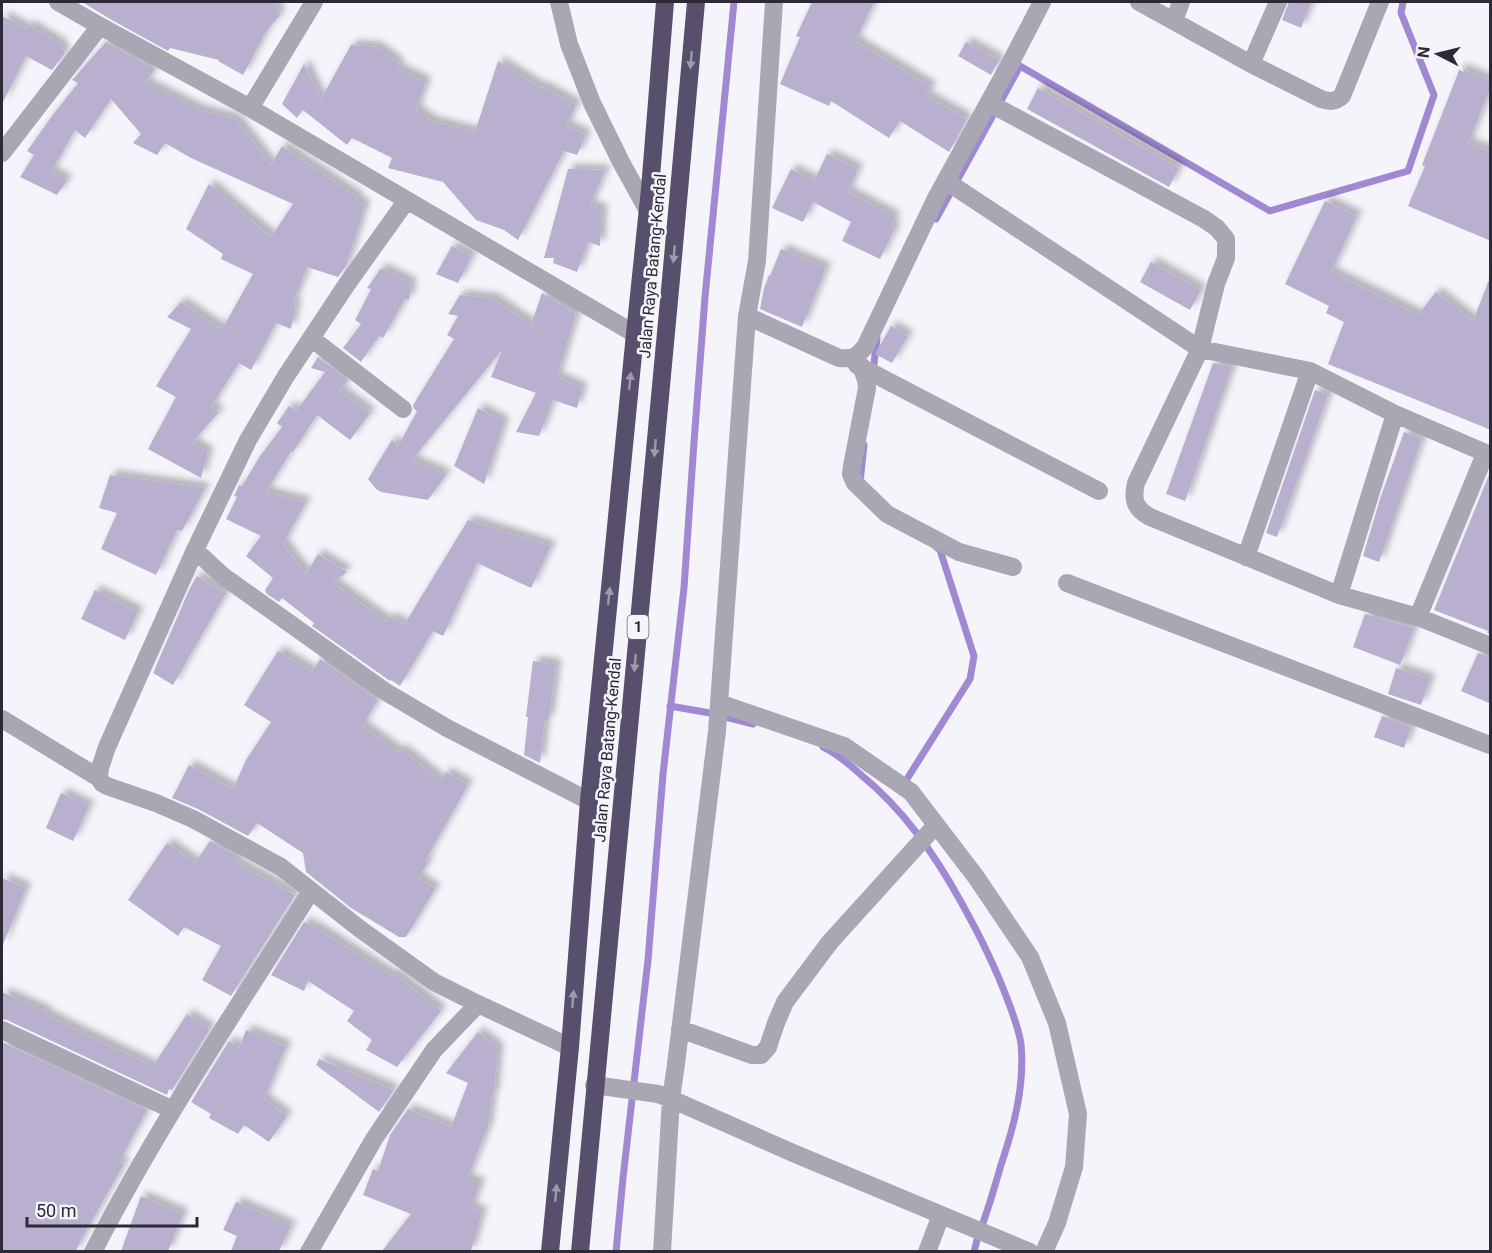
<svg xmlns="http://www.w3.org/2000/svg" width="1492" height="1253" font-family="Roboto,sans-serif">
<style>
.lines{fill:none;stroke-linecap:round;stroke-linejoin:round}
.stream{stroke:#a088d3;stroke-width:7}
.building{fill:#b9b0d0;filter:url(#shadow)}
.minor{stroke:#aaa7b5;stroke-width:18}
.highway{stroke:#574f6c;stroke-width:18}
.oneway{fill:#9f99ac}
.labels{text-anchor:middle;stroke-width:5;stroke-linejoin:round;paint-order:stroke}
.shield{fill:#f6f4fb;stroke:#696671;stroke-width:1.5}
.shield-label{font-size:15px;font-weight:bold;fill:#2d2936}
.street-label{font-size:16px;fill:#2d2936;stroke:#f6f4fb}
</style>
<defs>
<filter id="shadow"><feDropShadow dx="5.5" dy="-5.5" stdDeviation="3" flood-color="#0004"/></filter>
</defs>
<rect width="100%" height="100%" fill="#f6f4fb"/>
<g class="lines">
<path class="stream" d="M936 219 1020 66 1270 211 1408 171 1434 95 1401 13 1403 2
M873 372 877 338
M860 482 864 445
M670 706 710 713 753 724
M823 747C836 753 849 764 860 774 903 809 934 853 961 902 979 934 995 966 1008 1001 1013 1014 1019 1030 1021 1044 1025 1086 1014 1126 1001 1165 995 1186 989 1206 982 1226
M907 779 970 679 974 656 940 550 936 547
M616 1252 623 1178 648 960 663 774 684 588 694 442 705 297 734 2
M974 1252 977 1240"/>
</g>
<path class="building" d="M82 2H274L280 15 267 30 243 75 218 61 219 60 170 48 168 51 110 19Z
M812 2H874L855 41 931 87 926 96 967 119 949 152 900 121 889 138 831 101 829 106 780 84 800 37 796 36Z
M1289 2H1311L1301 28 1282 20Z
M2 16 27 29 29 25 60 44 65 53 52 70 26 56 2 104Z
M106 42 155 69 145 83 199 110 235 119 271 165 282 146 358 198 357 201 365 205 346 266 338 277 307 267 293 303 296 304 291 329 276 323 251 370 239 363 211 407 219 412 192 443 208 452 201 478 148 449 176 397 156 386 191 329 167 317 181 302 219 328 222 325 224 326 253 274 221 259 223 254 186 229 209 184 271 237 293 204 191 158 165 143 157 155 133 143 141 134 111 99 85 138 75 130 51 172 67 180 57 195 20 177 34 155 27 151 52 116 78 83 72 80Z
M966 42 999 60 991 75 958 56Z
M351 45 377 47 399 64 397 68 426 82 416 110 431 121 475 132 498 61 541 88 542 86 576 105 566 126 586 135 577 155 564 151 518 240 504 230 476 220 443 182 388 168 392 158 352 138 347 145 303 110 297 118 282 104 304 64 321 99Z
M1460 68 1491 81V87L1468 143 1491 152V241L1408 206 1425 166 1422 165Z
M1038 88 1179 168 1169 187 1027 109Z
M827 154 858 169 848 192 895 217 891 225 895 228 880 259 842 241 851 222 813 202 803 222 772 208 791 169 814 181Z
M568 169 605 170 590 206 602 209 600 246 588 242 577 272 553 263 554 258H544Z
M1325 201 1357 216 1331 272 1418 315 1436 292 1473 321 1489 280H1491V430L1328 364 1344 322 1326 313 1329 306 1285 284Z
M452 246 472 256 458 283 436 274Z
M781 249 826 268 802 327 760 309 764 288 769 275 770 276Z
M1151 262 1201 290 1190 310 1140 282Z
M381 268 411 283 409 300 405 299 383 338 379 336 361 362 343 348 361 324 355 320 371 289 367 288Z
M542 293 576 314 557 377 582 388 577 408 553 400 539 436 516 432 536 393 491 377 502 350 412 460 446 475 428 500 381 492 376 489 368 479 392 440 398 446 417 411 414 409 413 405 454 339 447 335 458 316 448 314 460 295 492 298 531 325Z
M891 326 908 336 892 363 875 354Z
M318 357 348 380 340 391 370 413 350 440 317 415 293 452 291 451 266 492 306 502 283 544 306 574 318 554 347 572 333 583 387 622 390 617 404 625 468 520 551 546 531 588 477 563 443 636 433 631 400 686 391 680 390 681 312 626 314 623 282 598 279 602 267 594 265 590 273 578 246 556 261 536 226 519 237 497 234 496 239 485 242 486 260 456 282 427 277 423 289 406 296 411 325 372 311 368Z
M1213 363 1232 367 1185 501 1166 494Z
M1315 390 1328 395 1277 537 1266 533Z
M478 408 504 422 484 484 454 466Z
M1404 432 1422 438 1379 562 1363 556 1380 499Z
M1491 470V634L1487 633 1488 631 1434 610Z
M110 475 205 488 182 531 177 530 156 575 101 549 117 513 99 508Z
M197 576 226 593 173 685 153 673 190 588Z
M95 590 138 612 125 640 81 619Z
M1365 614 1414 628 1400 665 1353 647Z
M278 651 312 672 320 659 378 700 362 726 398 752 401 749 441 781 446 772 468 785 425 861 428 863 418 878 435 889 406 937H399L351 908 306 872 303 853 257 823 248 836 198 809 172 798 189 765 233 789 246 760 271 722 244 705Z
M1478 653 1491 657V704L1461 691Z
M533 661 556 664 549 719H545L540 763 524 755 528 717H526Z
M1396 668 1430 679 1421 705 1388 694Z
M1382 716 1411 727 1404 748 1374 737Z
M61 793 89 806 73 841 46 828Z
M210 841 238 856 235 862 295 895 231 996 202 980 221 946 184 927 178 936 128 900 167 843 195 863Z
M2 878 26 888 2 947Z
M304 922 321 931 392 976 394 973 441 1011 397 1067 366 1050 372 1040 347 1021 354 1011 308 981 304 991 271 975Z
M2 992 47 1012 45 1014 93 1038 153 1066 187 1014 210 1029 172 1090 169 1089 167 1095 7 1020 2 1019Z
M246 1030 286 1046 264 1099 287 1116 269 1142 244 1125 238 1134 209 1118 211 1114 191 1102 229 1041 239 1048Z
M478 1032 498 1048 494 1095 492 1094 488 1126 467 1179 480 1183 471 1208 482 1212 471 1251H382L411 1214 363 1195 373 1169 378 1171 390 1135 408 1109 451 1127 468 1083 446 1073Z
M2 1042 147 1110 119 1162 124 1164 80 1242 76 1251H2Z
M319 1059 394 1090 379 1112 316 1065Z
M141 1196 183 1214 168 1251H121Z
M236 1202 291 1226 279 1251H231L237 1236 223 1230Z"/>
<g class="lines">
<path class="minor" d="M58 2 100 26 250 108 635 334
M559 2 569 44 592 103 621 162 648 211
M1139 2 1251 64 1321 99C1330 102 1335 102 1342 96L1380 2
M1174 21 1181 2
M1251 64 1278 2
M989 103 1204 219 1217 228 1226 239V258L1216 284 1200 349 1136 483C1132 500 1135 509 1150 517L1339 595 1418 617 1490 646
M250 108 314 2
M2 153 100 26
M946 181 1200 349 1310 371 1395 414 1490 455
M747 316 839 358C854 359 855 358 865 347L936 198 1012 60 1042 2
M311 338 403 409
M857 365 1099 491
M861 366 866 380 867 388 852 466 851 474 855 483 887 514 959 552 1013 567
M195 550 223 576 386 692 447 728 589 801
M1246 557 1310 371
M1067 583 1490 745
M1339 595 1395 414
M1418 617 1485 454
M719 703 844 746 911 792 976 877 1030 957 1057 1023 1078 1114 1074 1167 1057 1223 1044 1252
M2 719 99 778 102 783 107 786 156 803 193 819 281 867 360 929 434 982 478 1004 570 1047
M99 778 100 768 107 747 195 550 248 440 286 376 347 284 407 200
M680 1029 752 1055H761L768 1047 776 1023 785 1002 830 942 936 825
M2 1030 173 1110
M594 1085 658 1094 671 1099 793 1153 1030 1252
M93 1252C157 1127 236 1010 311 891
M309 1252 374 1139 434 1050 478 1004
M662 1252 671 1099 676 1064 717 731 747 316 757 261 774 2
M927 1252 941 1215"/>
<path class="highway" d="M550 1252 570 1047 589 801 635 334 650 189 665 2
M580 1252 671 279 696 2"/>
</g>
<defs><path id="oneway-solid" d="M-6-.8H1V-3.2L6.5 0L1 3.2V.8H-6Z" transform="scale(1.5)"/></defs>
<g class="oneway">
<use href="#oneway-solid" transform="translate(691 60) rotate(95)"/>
<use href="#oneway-solid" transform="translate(674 254) rotate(95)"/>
<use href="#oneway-solid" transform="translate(630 381) rotate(-84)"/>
<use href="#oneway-solid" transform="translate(655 448) rotate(95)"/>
<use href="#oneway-solid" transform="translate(609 596) rotate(-84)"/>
<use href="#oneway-solid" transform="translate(635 663) rotate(95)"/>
<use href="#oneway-solid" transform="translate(573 999) rotate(-85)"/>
<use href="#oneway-solid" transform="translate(556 1193) rotate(-85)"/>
</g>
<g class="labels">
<rect class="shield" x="627.5" y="615" width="21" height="24" rx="4.5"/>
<g class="shield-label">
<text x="638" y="632">1</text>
</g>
<g class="street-label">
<text transform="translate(652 266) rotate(-85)" y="6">Jalan Raya Batang-Kendal</text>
<text transform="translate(607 750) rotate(-85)" y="6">Jalan Raya Batang-Kendal</text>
</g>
</g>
<rect width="1492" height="1253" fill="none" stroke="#2d2936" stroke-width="6"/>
<g transform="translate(1438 54) rotate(277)" stroke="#f6f4fb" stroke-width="4.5" paint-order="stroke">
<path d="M0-4.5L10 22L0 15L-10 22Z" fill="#2d2936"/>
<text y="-9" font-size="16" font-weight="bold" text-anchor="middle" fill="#2d2936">N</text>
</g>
<path d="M27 1217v9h170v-9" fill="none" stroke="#2d2936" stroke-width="3"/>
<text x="36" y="1217" font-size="18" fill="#2d2936" stroke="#f6f4fb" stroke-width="4.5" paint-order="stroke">50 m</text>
</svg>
